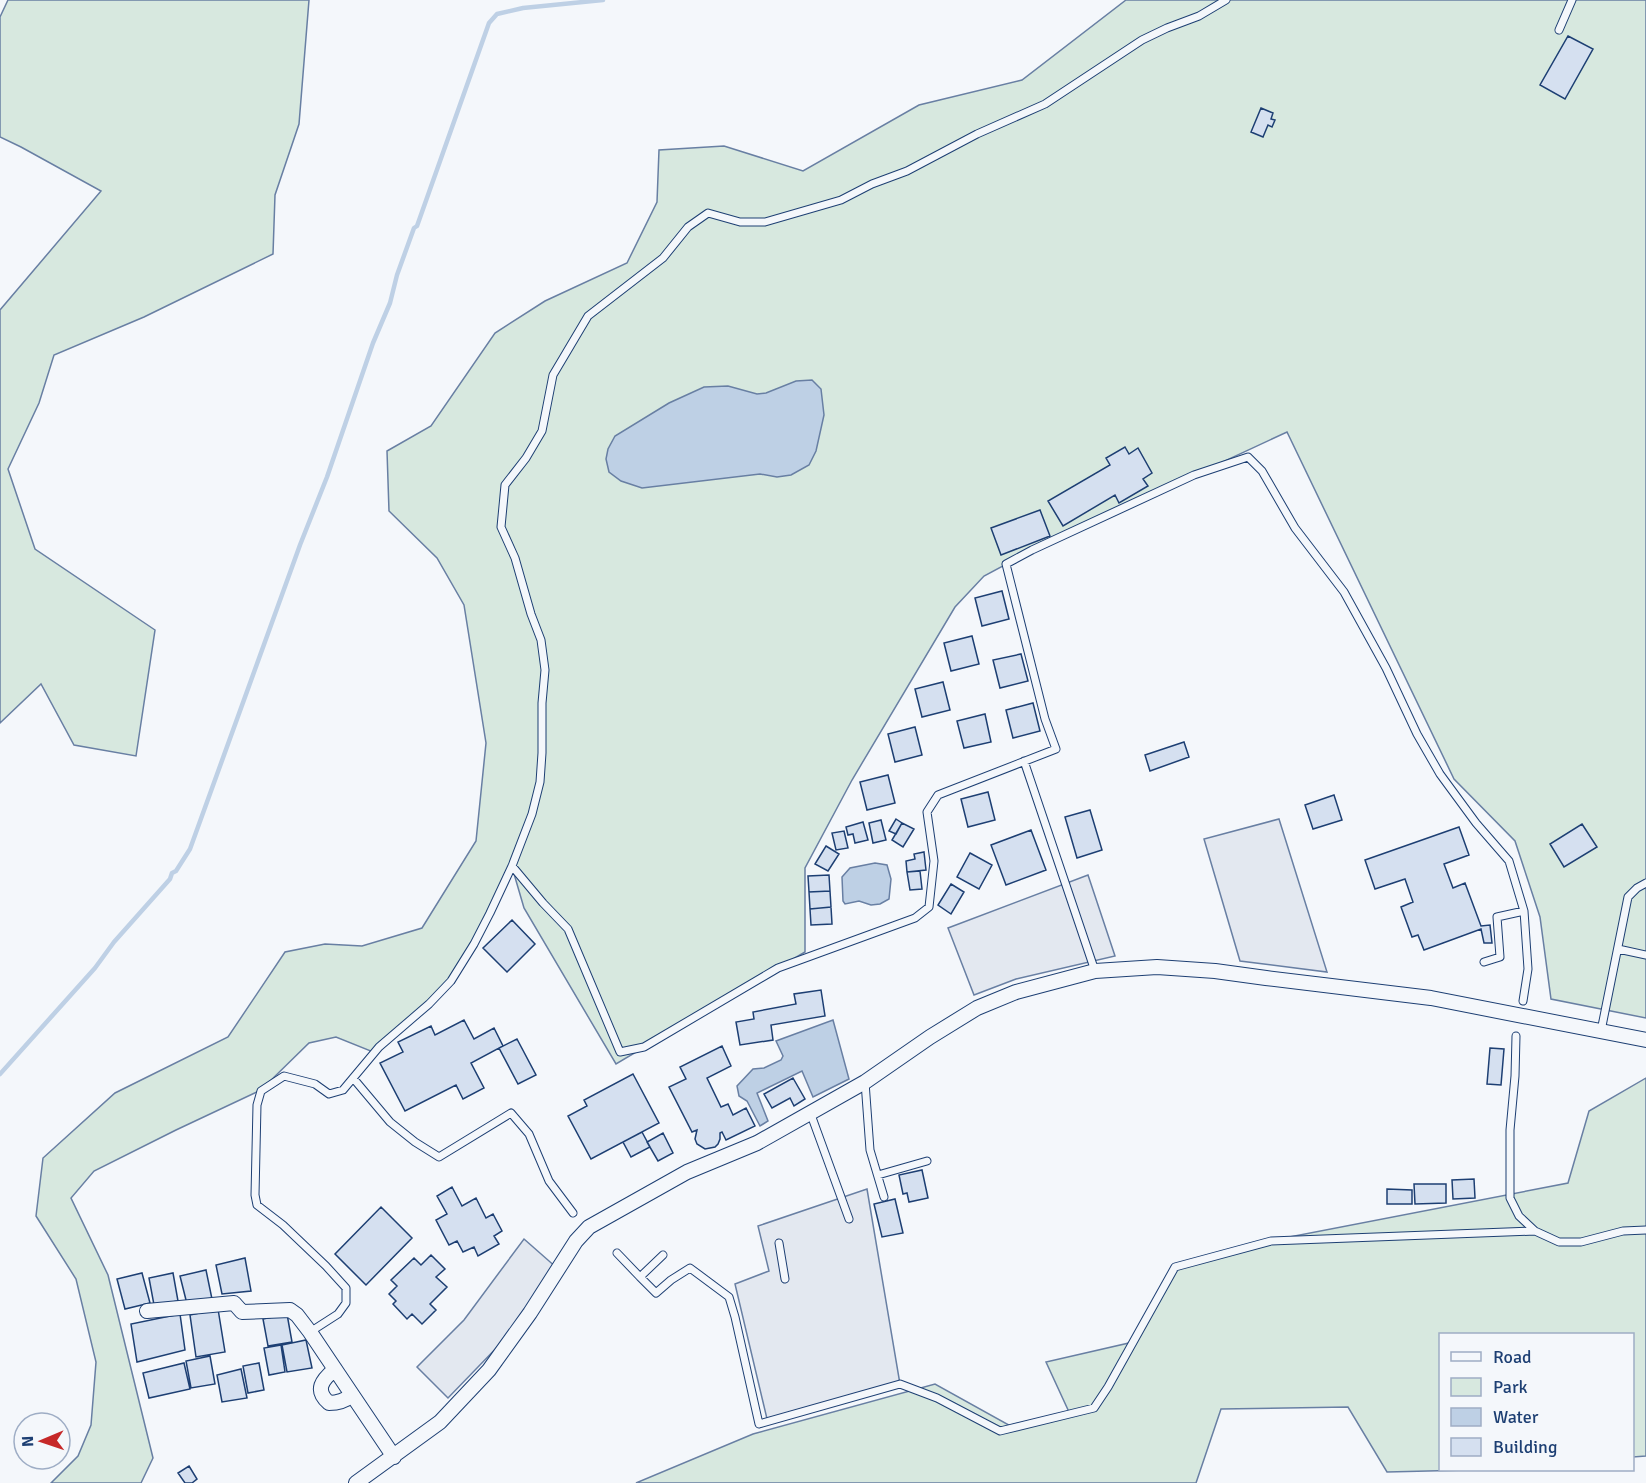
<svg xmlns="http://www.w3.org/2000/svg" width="1646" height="1483" font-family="Signika,sans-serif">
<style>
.green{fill:#d7e8df;stroke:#687fa3;stroke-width:1.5}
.parking{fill:#e3e8f0;stroke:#687fa3;stroke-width:1.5}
.water{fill:#bed0e5;stroke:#687fa3;stroke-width:1.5}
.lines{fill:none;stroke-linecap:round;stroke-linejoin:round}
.stream{stroke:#bed0e5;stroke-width:4.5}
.building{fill:#d5e0f0;stroke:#1d3f73;stroke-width:1.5}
.lane-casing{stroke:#1d3f73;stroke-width:9}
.street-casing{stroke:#1d3f73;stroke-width:16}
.lane{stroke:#f4f7fb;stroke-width:7}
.street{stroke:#f4f7fb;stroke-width:14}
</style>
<rect width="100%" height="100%" fill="#f4f7fb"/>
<path class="green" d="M8 0H309L299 124 275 195 273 254 144 317 54 355 39 403 8 469 35 549 155 630 136 756 74 745 41 684 0 723V310L101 191 21 147 0 137V17Z
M1126 0H1646V1018L1551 999 1540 917 1515 841 1454 779 1287 432 1027 553 984 576 955 607 852 780 805 868V952L616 1064 524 908 512 867 482 932 445 990 373 1052 336 1037 309 1043 261 1090 176 1130 94 1171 71 1198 108 1275 153 1458 141 1483H51L78 1456 91 1425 96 1362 76 1279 36 1216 43 1158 115 1093 228 1037 285 952 325 944 362 946 422 928 476 841 486 743 464 605 437 558 389 511 387 451 431 426 495 333 545 301 627 263 657 202 659 150 724 146 803 171 919 105 1022 80Z
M1646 1078V1456L1633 1457 1632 1334H1440V1470H1469L1387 1472 1348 1407 1221 1409 1196 1483H636L753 1434 935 1384 1014 1428 1069 1412 1046 1362 1133 1342 1175 1267 1238 1247 1568 1183 1589 1111Z"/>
<path class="parking" d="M1279 819 1327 972 1240 961 1204 839Z
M1088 875 1115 956 1016 979 974 995 948 928Z
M867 1189 900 1384 768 1423 735 1284 769 1271 758 1226Z
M524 1239 557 1268 507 1337 448 1398 417 1367 464 1320Z"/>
<path class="water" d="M812 380 821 389 824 415 816 451 809 465 791 475 777 477 760 474 642 488 621 481 609 472 606 459 608 449 615 436 669 403 704 387 728 386 757 394 766 393 796 381Z
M875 863 887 865 891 879 889 899 880 904 871 905 859 901 845 904 843 901 842 877 850 868Z
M833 1020 849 1079 813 1097 802 1071 757 1093 768 1121 760 1126 747 1101 739 1096 737 1086 753 1069 764 1068 781 1060 783 1056 776 1041Z"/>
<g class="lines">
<path class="stream" d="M0 1074 95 968 114 942 170 879 172 873 176 871 190 849 300 545 327 477 373 343 390 303 397 275 414 228 417 226 489 23 497 14 523 8 603 0"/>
</g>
<path class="building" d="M1568 36 1593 49 1565 99 1540 85Z
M1261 108 1273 113 1271 119 1275 120 1272 127 1268 125 1263 137 1251 132Z
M1125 447 1129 454 1138 448 1152 473 1143 479 1148 486 1119 503 1115 495 1063 526 1048 501 1110 465 1106 458Z
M1040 510 1050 536 1001 555 991 528Z
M1002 591 1009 619 982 626 975 598Z
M972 636 979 664 951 671 944 643Z
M1021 654 1028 681 1000 688 993 660Z
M943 682 950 710 922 717 915 689Z
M1033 703 1040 731 1013 738 1006 710Z
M985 714 991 742 964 748 957 721Z
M915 727 922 755 895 762 888 734Z
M1184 742 1189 757 1150 771 1145 755Z
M888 775 895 803 867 810 860 782Z
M988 792 995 820 968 827 961 799Z
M1334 795 1342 820 1313 829 1305 805Z
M1090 810 1102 850 1077 858 1065 817Z
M896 819 902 823 896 834 889 831Z
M881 820 886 840 873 843 869 823Z
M863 822 868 840 855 843 853 834 848 835 846 827Z
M902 823 914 829 903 847 892 840Z
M1582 824 1597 847 1564 867 1550 844Z
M1459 827 1469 855 1444 864 1453 888 1465 883 1481 926 1490 925 1492 943H1484L1481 929 1424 950 1418 935 1412 937 1401 907 1413 902 1405 879 1375 889 1365 860Z
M1031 830 1046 870 1006 885 991 845Z
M844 831 848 848 836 850 832 833Z
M826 846 839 854 828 871 815 864Z
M924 852 926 870 907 872 906 861 915 859 914 854Z
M970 853 992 865 979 889 957 877Z
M920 871 922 889 910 890 907 872Z
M829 875 830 891 809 892 808 876Z
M951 884 964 892 951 914 938 905Z
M830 891 831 907 810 909 809 892Z
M831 907 832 924 811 925 810 909Z
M512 920 535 944 507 972 483 948Z
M821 990 825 1016 771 1025 773 1040 740 1045 736 1022 754 1019 753 1012 796 1004 794 994Z
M464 1020 474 1039 494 1028 503 1046 471 1063 484 1088 463 1099 456 1085 405 1111 380 1063 403 1052 398 1042 431 1026 435 1035Z
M517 1039 536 1075 518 1084 499 1048Z
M722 1046 731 1066 707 1078 721 1107 728 1104 733 1115 746 1108 755 1126 726 1140 722 1132 720 1133V1139L718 1144 715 1147 705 1149 697 1144 695 1139 697 1130 692 1132 669 1087 686 1079 680 1067Z
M1490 1048 1504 1049 1501 1085 1487 1084Z
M633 1074 659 1123 591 1159 568 1116 587 1106 584 1100Z
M793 1078 805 1099 794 1106 790 1098 772 1108 764 1094Z
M642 1132 650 1147 631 1157 623 1142Z
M663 1133 673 1153 658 1161 647 1142Z
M922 1170 928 1198 909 1202 907 1193 903 1194 899 1175Z
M1474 1179 1475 1198 1453 1199 1452 1180Z
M1414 1184H1446V1203L1415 1204Z
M452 1187 462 1206 476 1198 486 1218 493 1214 502 1231 494 1236 499 1244 478 1256 474 1247 463 1252 457 1241 449 1245 436 1220 447 1214 437 1196Z
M1387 1189 1412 1190V1204H1387Z
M895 1199 903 1233 882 1237 874 1204Z
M381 1207 412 1238 366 1285 335 1254Z
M431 1255 445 1269 436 1277 447 1287 430 1304 436 1310 422 1324 412 1314 407 1319 393 1304 396 1301 389 1294 397 1286 391 1280 414 1258 421 1265Z
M245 1258 251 1291 222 1294 216 1265Z
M206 1270 212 1299 187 1304 180 1276Z
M142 1273 150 1303 125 1309 117 1279Z
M173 1273 178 1301 154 1305 149 1278Z
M218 1309 225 1352 196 1357 190 1315Z
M180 1314 185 1350 137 1362 131 1324Z
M287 1314 292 1342 268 1346 263 1319Z
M306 1340 312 1368 287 1372 282 1345Z
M281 1345 285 1372 269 1375 264 1348Z
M210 1356 215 1384 191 1388 186 1361Z
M184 1363 190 1389 149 1398 143 1373Z
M259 1363 264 1390 248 1393 243 1366Z
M241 1369 247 1398 222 1402 217 1375Z
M189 1466 197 1479 192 1483H185L178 1473Z"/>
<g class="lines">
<g class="lane-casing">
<path id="lane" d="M1559 30 1572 0
M1024 761 1095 971
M512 866 543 903 568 929 620 1052 644 1047 778 968 915 918 929 907 934 861 927 812 938 795 1056 749 1045 719 1006 564 1032 550 1194 475 1248 457 1262 471 1295 528 1344 592 1386 668 1417 734 1440 774 1476 823 1509 861 1524 911 1528 969 1523 1001
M1618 949 1646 955
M1484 962 1500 957 1497 917 1524 911
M1601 1031 1628 897 1637 888 1646 883
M1516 1036 1515 1076 1510 1130V1198L1519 1216 1535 1231 1559 1242H1581L1623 1231 1646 1230
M353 1078 390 1122 415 1142 439 1157 511 1113 529 1134 549 1181 573 1213
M865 1082 870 1150 884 1197
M810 1112 849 1219
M878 1175 927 1161
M779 1243 785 1279
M617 1253 640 1277 663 1255
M640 1277 656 1293 671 1280 690 1268 729 1297 735 1317 759 1424 900 1384 937 1398 1000 1431 1094 1408 1108 1387 1175 1267 1271 1241 1535 1231
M310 1332 338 1314 346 1303V1288L326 1266 283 1225 257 1205 255 1195 257 1105 261 1091 284 1076 315 1084 329 1094 343 1090 379 1047 429 1004 451 981 474 944 490 913 512 866 532 814 540 782 542 753V703L545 670 541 640 531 614 515 558 501 527 505 485 526 458 542 431 553 375 588 316 663 258 688 227 708 213 740 222H765L841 200 872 184 907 171 977 134 1045 104 1142 40 1167 28 1199 16 1226 0"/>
</g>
<g class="street-casing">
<path id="street" d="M147 1311 234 1303 242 1312 290 1310 297 1315 310 1332 394 1457
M335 1369C322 1380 314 1390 329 1403 338 1403 346 1400 352 1395
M356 1483 440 1422 489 1370 530 1313 576 1241 589 1227 687 1172 757 1143 865 1082 930 1037 977 1008 1016 992 1095 971 1157 967 1215 971 1266 978 1431 998 1646 1040"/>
</g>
<use href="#lane" class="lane"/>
<use href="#street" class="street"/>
</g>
<rect x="1439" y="1333" width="195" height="138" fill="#f4f7fb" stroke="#9eadc5" stroke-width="1.5"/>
<rect x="1451" y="1352" width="30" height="9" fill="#f4f7fb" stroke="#9eadc5" stroke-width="1.5"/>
<text x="1493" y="1363" font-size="18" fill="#1d3f73">Road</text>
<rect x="1451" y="1378" width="30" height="18" fill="#d7e8df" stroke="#9eadc5" stroke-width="1.5"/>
<text x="1493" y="1393" font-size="18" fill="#1d3f73">Park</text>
<rect x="1451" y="1408" width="30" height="18" fill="#bed0e5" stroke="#9eadc5" stroke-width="1.5"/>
<text x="1493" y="1423" font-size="18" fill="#1d3f73">Water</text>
<rect x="1451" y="1438" width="30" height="18" fill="#d5e0f0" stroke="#9eadc5" stroke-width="1.5"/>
<text x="1493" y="1453" font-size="18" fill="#1d3f73">Building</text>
<g transform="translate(42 1441) rotate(268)"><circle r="28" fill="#f4f7fb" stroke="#9eadc5" stroke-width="1.5"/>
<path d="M0-4.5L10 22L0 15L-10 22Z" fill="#c62828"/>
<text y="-9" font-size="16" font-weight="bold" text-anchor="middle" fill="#1d3f73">N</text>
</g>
</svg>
